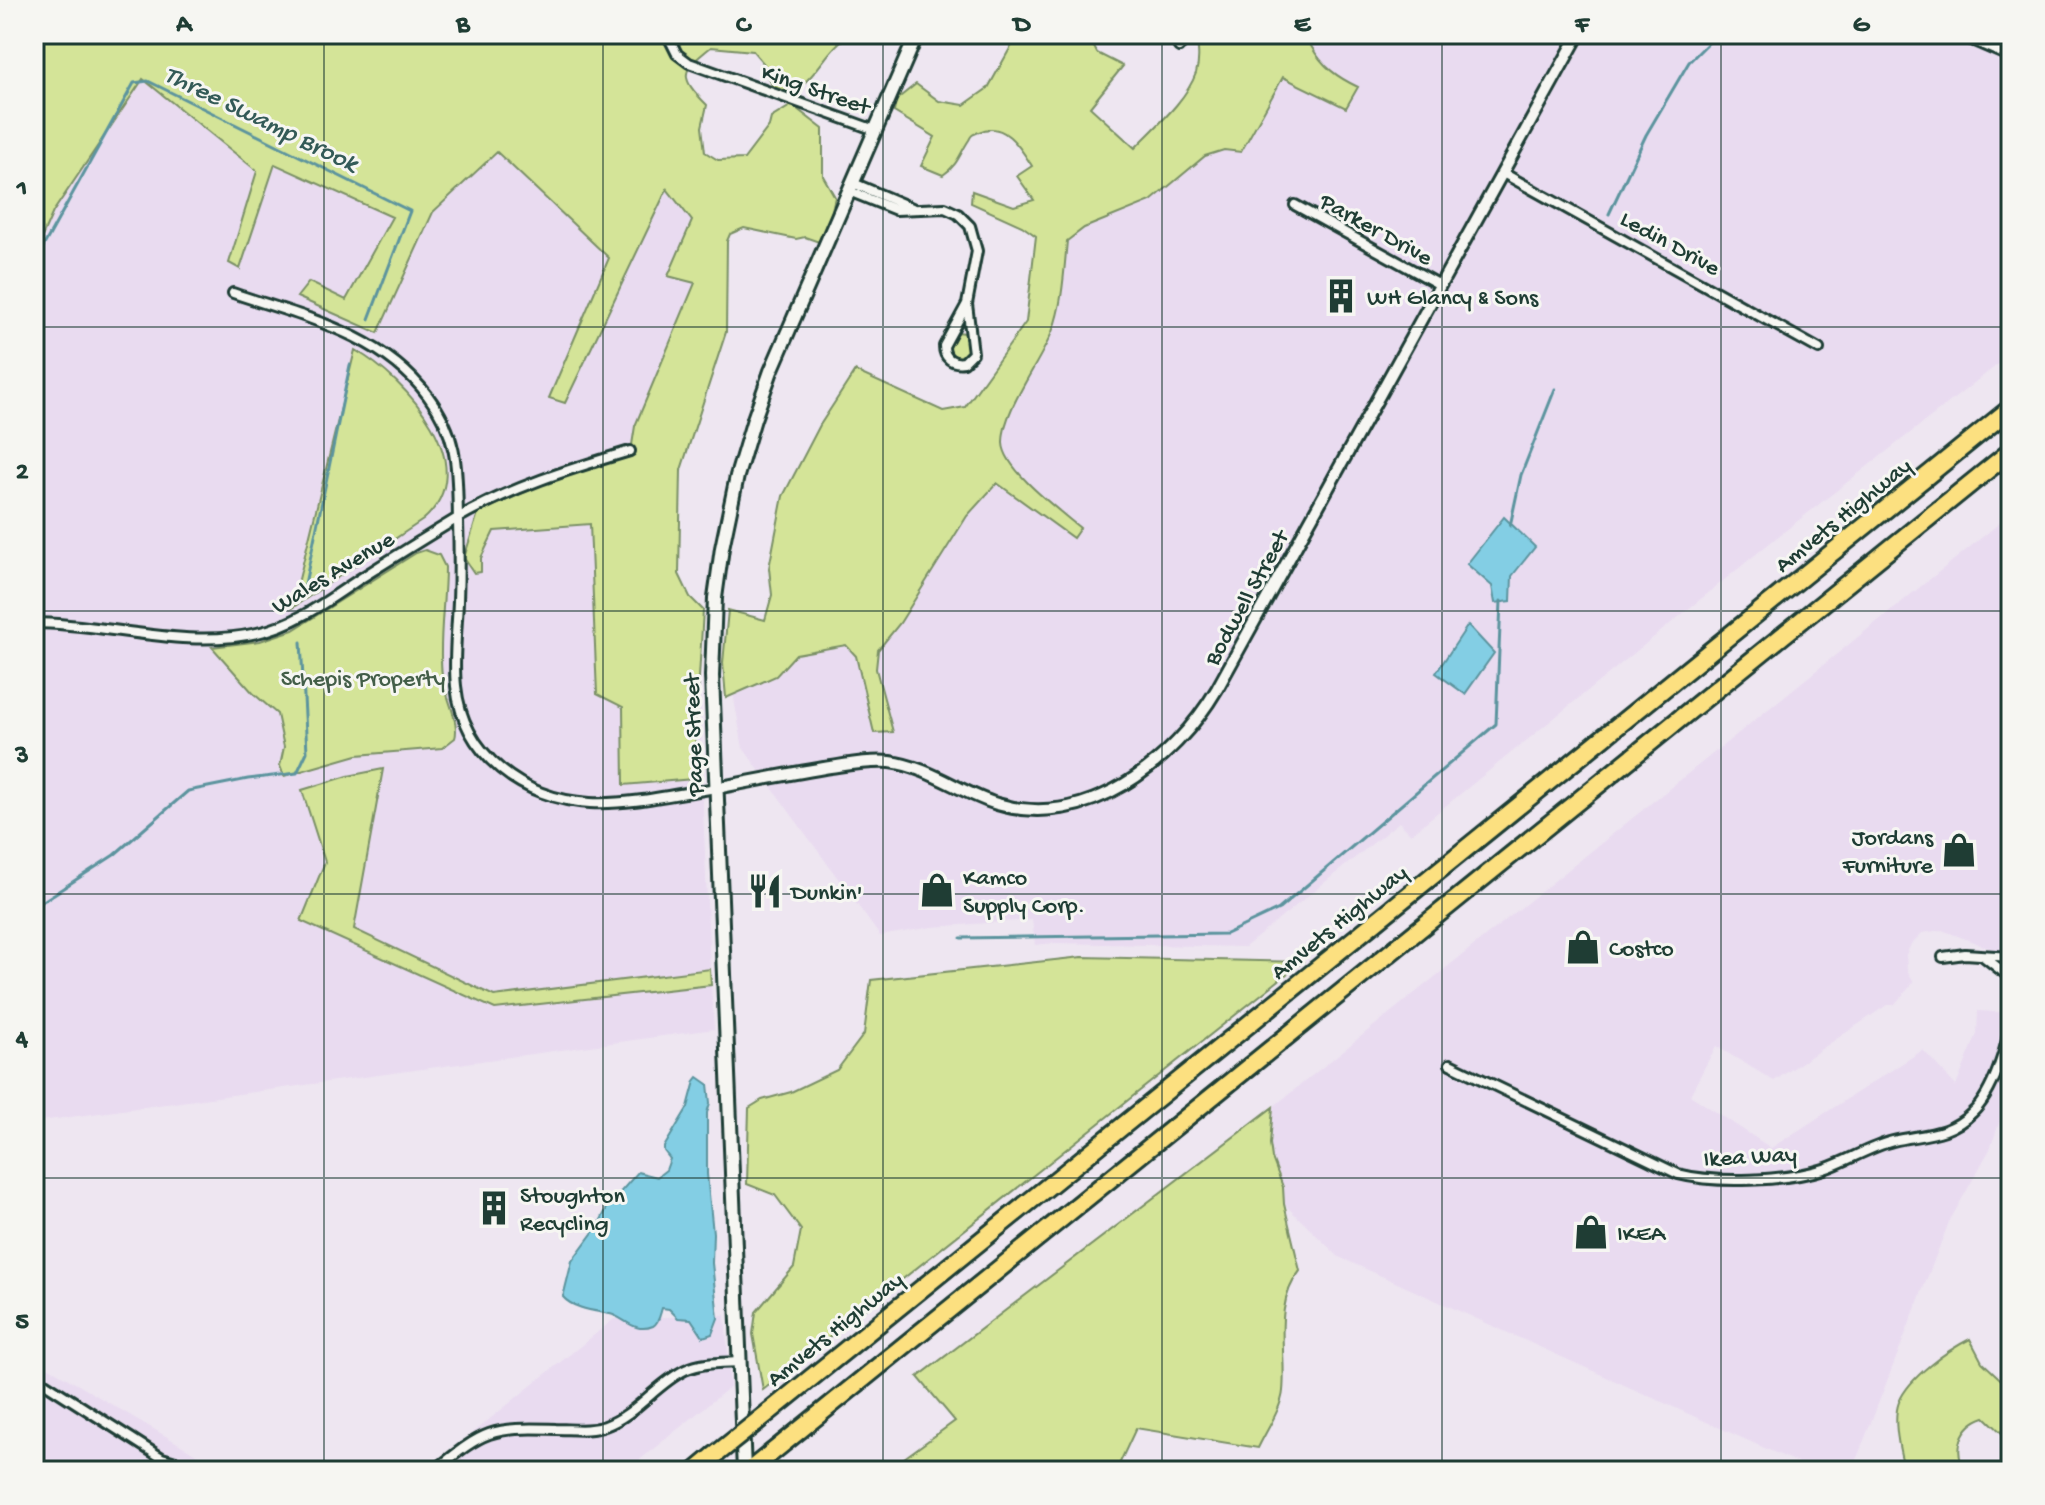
<svg xmlns="http://www.w3.org/2000/svg" width="2045" height="1505" font-family="'Gochi Hand',sans-serif">
<style>
.built{fill:#e9dbf0;fill-rule:evenodd}
.green{fill:#d4e498;stroke:#7a9066;stroke-width:2}
.water{fill:#83cee4;stroke:#5b949e;stroke-width:2}
.lines{fill:none;stroke-linecap:round;stroke-linejoin:round}
.stream{stroke:#5b949e;stroke-width:3}
.minor-casing{stroke:#1f3d34;stroke-width:14}
.tertiary-casing{stroke:#1f3d34;stroke-width:16}
.secondary-casing{stroke:#1f3d34;stroke-width:18}
.motorway-casing{stroke:#1f3d34;stroke-width:22}
.minor{stroke:#f6f6f2;stroke-width:8}
.tertiary{stroke:#f6f6f2;stroke-width:10}
.secondary{stroke:#f6f6f2;stroke-width:12}
.motorway{stroke:#fce080;stroke-width:16}
.motorway-bridge-casing{stroke:#1f3d34;stroke-width:22;stroke-linecap:butt}
.motorway-bridge{stroke:#fce080;stroke-width:16}
.grid{fill:none;stroke:#1f3d34;stroke-width:2;stroke-opacity:0.55}
.labels{text-anchor:middle;stroke-width:6;stroke-linejoin:round;paint-order:stroke}
.street-label{font-size:24px;fill:#1f3d34;stroke:#f6f6f2}
.poi-label{font-size:24px;fill:#1f3d34;stroke:#f6f6f2;text-anchor:start}
.park-label{font-size:24px;fill:#435e48;stroke:#f6f6f2}
.water-label{font-size:26px;font-style:italic;fill:#335a57;stroke:#f6f6f2}
.neatline{fill:none;stroke:#1f3d34;stroke-width:3}
.grid-label{font-size:26px;text-anchor:middle;font-weight:bold;fill:#1f3d34}
</style>
<rect width="100%" height="100%" fill="#eee6f1"/>
<filter id="ink" filterUnits="userSpaceOnUse"><feTurbulence type="fractalNoise" baseFrequency=".0125" numOctaves="2"/><feDisplacementMap in="SourceGraphic" scale="16" xChannelSelector="R" yChannelSelector="G"/><feConvolveMatrix kernelMatrix="1 2 1 2 8 2 1 2 1" color-interpolation-filters="sRGB"/></filter>
<g filter="url(#ink)">
<path class="built" d="M34 34 490 109 623 146 716 188 711 270 619 693 700 690 701 762 710 969 494 996 354 929 382 769 348 776 302 790 325 862 301 921 495 1009 711 985 714 1029 34 1122ZM355 351 391 376 416 403 443 453 446 472V488L292 607ZM416 553 445 569 441 653 442 675 451 711 442 748 357 755 284 775 280 765 284 748 277 714 253 693 213 647 271 639 293 630Z
M1278 34H2011V354L1776 538 1411 834 1399 822 1245 947 1055 943 1035 945 1032 920 932 927 880 936 743 748 730 677 823 616 1030 325 1036 233 1151 183Z
M2011 514V953L2000 952 1942 930 1922 933 1911 944 1906 955 1907 970 1914 982 1894 1005H1887L1774 1081 1716 1046 1690 1095 1771 1148 1923 1050 1956 1086 1977 1034 1978 1011 2011 1013V1089L1990 1149 1949 1222 1852 1471H1816L1339 1257 1284 1204 1283 1187 1272 1158 1270 1144 1273 1107Z
M725 1315 730 1387 626 1471H425L614 1319Z
M34 1359 215 1465 244 1471H34Z"/>
<path class="green" d="M34 34H858C857 34 847 37 845 38 821 53 810 98 774 91L764 64 753 51 711 47C681 71 678 76 707 105L702 127 705 152 718 160 744 159 769 126 771 118 792 105 823 129V176L835 197 830 219 819 242 805 237 796 239 744 228 730 234 727 241 726 332 681 470 679 574 690 597 703 610 693 779 624 785 623 707 597 694 590 524 494 531 481 558V572L474 573 464 558 478 513 632 445 635 426 695 283 668 276 692 221 667 189 565 403 549 398 609 258 497 152 433 212 378 333 297 297 309 282 346 300 392 217 275 164 240 269 229 263 257 171 143 79 53 212 34 255Z
M1018 34H1088L1097 53 1123 66 1090 107 1135 148C1155 127 1186 101 1196 73 1200 60 1198 47 1196 34H1315L1311 46C1323 67 1337 77 1358 87L1346 108 1283 77 1241 152 1224 150 1205 156 1151 201 1084 228 1067 241C1064 271 1063 303 1052 332 1040 363 1002 411 1003 443 1004 470 1060 511 1080 528L1073 538 997 483 967 516 900 623 878 650 876 669 893 732 874 733 856 656 846 645 796 654 776 676 726 698 723 663 728 610 765 620 772 595 769 568 783 496 820 425 855 371 943 411 965 407 1026 322 1036 236 1022 226 971 203 972 191 1014 206 1034 200 1017 176 1032 166C1020 147 1004 120 979 132 972 135 972 134 969 140 959 155 958 165 943 175L921 166 935 137 894 112 896 100 916 84 939 101 964 105 988 88Z
M957 332 965 333 969 345 967 354 958 358 949 352 951 340Z
M355 350C406 379 485 466 423 520L292 608Z
M425 550 439 555 445 567C445 603 438 641 442 676 445 695 460 722 455 738L442 748 357 755 284 776 280 766 284 747 277 714 253 693 212 647 260 641 293 630 416 553Z
M383 769 354 929 494 996 710 969 711 985 495 1009 301 921 325 862 302 790 348 776Z
M1082 957 1302 962 763 1390 753 1334 756 1312 794 1267 801 1230 775 1195 747 1184 749 1108 762 1100 791 1092 837 1070 864 1034 871 980Z
M1273 1107 1270 1144 1272 1158 1283 1187 1284 1204 1300 1271C1272 1305 1287 1352 1283 1391 1282 1407 1265 1433 1258 1448L1136 1428 1116 1471H898L900 1461 955 1421 918 1377Z
M1970 1339 1982 1362 2011 1389V1446L2006 1437 1985 1417C1961 1425 1952 1450 1966 1471H1905C1900 1453 1892 1420 1899 1402 1909 1377 1948 1350 1970 1339Z"/>
<path class="water" d="M1504 517 1535 547 1512 576 1511 601 1495 603 1492 586 1467 564Z
M1468 625 1494 653 1465 694 1436 673Z
M698 1077 708 1084 710 1103 707 1113V1174L713 1233 712 1263 718 1318 712 1334 703 1337 691 1319 678 1318 669 1309 662 1308C660 1314 659 1323 653 1326 634 1334 624 1317 610 1314 596 1311 573 1309 563 1297L572 1261 599 1224 608 1206 638 1172 657 1177 666 1170 670 1159 664 1151V1147L688 1107 695 1081Z"/>
<g class="lines">
<path class="stream" d="M1609 214 1646 135 1689 62 1717 34
M34 263 134 83 148 81 410 211 369 319
M1510 526 1521 475 1555 389
M304 589 350 365
M34 907 114 855 188 791 248 779 297 773 307 752 301 642
M961 938 1226 934 1279 909 1496 724 1501 601"/>
<g class="minor-casing">
<path id="minor" d="M667 34 677 54 689 63 875 130
M1172 34 1179 47
M1958 34 2011 57
M1503 173 1819 349
M853 183 912 208
M849 191 896 210 945 208 958 214 970 226 977 251 967 304 944 346C944 358 952 364 964 362L973 353 967 304
M1295 205 1440 285
M233 293C303 317 381 333 428 396 460 438 457 473 458 522 459 549 459 575 458 601 457 629 453 658 456 686 463 755 523 799 590 803 631 805 675 794 716 788
M34 623C107 623 185 650 257 633 295 625 327 601 358 580 391 559 423 539 456 519 511 487 570 469 630 451
M1983 956 2011 978
M1943 957 1965 954 2011 957
M1450 1064 1678 1174C1716 1184 1787 1181 1824 1169 1848 1161 1869 1147 1893 1141 1923 1134 1949 1136 1972 1113 1993 1094 2008 1045 2011 1017
M40 1380 162 1458 206 1471
M434 1471C485 1430 490 1427 556 1429 572 1429 589 1432 605 1426 636 1415 656 1384 685 1370 702 1362 721 1363 739 1362"/>
</g>
<g class="tertiary-casing">
<path id="tertiary" d="M716 788C752 781 788 774 824 768 846 765 868 760 890 762 929 767 961 793 997 804 1087 831 1174 762 1217 689L1579 34"/>
</g>
<g class="secondary-casing">
<path id="secondary" d="M744 1471 712 676 715 598 722 548 737 476 754 419 771 371 917 34"/>
</g>
<g class="motorway-casing">
<path id="motorway" d="M769 1412 2011 408
M696 1471 714 1456
M749 1471 2011 451"/>
</g>
<use href="#minor" class="minor"/>
<use href="#tertiary" class="tertiary"/>
<use href="#secondary" class="secondary"/>
<use href="#motorway" class="motorway"/>
<g class="motorway-bridge-casing">
<path id="motorway-bridge" d="M714 1456 769 1412"/>
</g>
<use href="#motorway-bridge" class="motorway-bridge"/>
</g>
</g>
<path class="grid" d="M324 34V1471M603 34V1471M883 34V1471M1162 34V1471M1442 34V1471M1721 34V1471M34 327H2011M34 611H2011M34 894H2011M34 1178H2011"/>
<defs>
<g id="building-bare" transform="scale(2.76)"><path d="M-4-6H4V6H1V3H-1V6H-4ZM-2.5-4.3h1.7v1.8h-1.7ZM.8-4.3h1.7v1.8H.8ZM-2.5-1h1.7V.8h-1.7ZM.8-1h1.7V.8H.8Z" fill="#1f3d34" stroke="#f6f6f2" stroke-width="2.5" paint-order="stroke"/></g>
<g id="shop-bare" transform="scale(2.76)"><path d="M-5-2.5h2.3a2.7 3.5 0 0 1 5.4 0H5L5.5 6h-11ZM-1.5-2.5h3a1.5 2.3 0 0 0-3 0Z" fill="#1f3d34" stroke="#f6f6f2" stroke-width="2.5" paint-order="stroke"/></g>
<g id="restaurant-bare" transform="scale(2.76)"><path d="M-5-6h1v4h1v-4h1v4h1v-4h1v5L-1.5 .5V6h-2V.5L-5-1ZM5-6V6H3V1.5H1.5Q1.5-4 5-6Z" fill="#1f3d34" stroke="#f6f6f2" stroke-width="2.5" paint-order="stroke"/></g>
</defs>
<g fill-rule="evenodd">
<use href="#building-bare" x="1341" y="296"/>
<use href="#shop-bare" x="1959" y="850"/>
<use href="#shop-bare" x="937" y="890"/>
<use href="#restaurant-bare" x="765" y="891"/>
<use href="#shop-bare" x="1583" y="947"/>
<use href="#building-bare" x="494" y="1208"/>
<use href="#shop-bare" x="1591" y="1232"/>
</g>
<g class="labels">
<g class="street-label">
<text transform="translate(816 88) rotate(19)" y="8">King Street</text>
<text transform="translate(1377 228) rotate(29)" y="8">Parker Drive</text>
<text transform="translate(1671 242) rotate(29)" y="8">Ledin Drive</text>
<text transform="translate(1842 514) rotate(-39)" y="8">Amvets Highway</text>
<text transform="translate(332 571) rotate(-31)" y="8">Wales Avenue</text>
<text transform="translate(1245 597) rotate(-61)" y="8">Bodwell Street</text>
<text transform="translate(692 735) rotate(-92)" y="8">Page Street</text>
<text transform="translate(1338 921) rotate(-39)" y="8">Amvets Highway</text>
<text transform="translate(1750 1155) rotate(-3)" y="8">Ikea Way</text>
<text transform="translate(834 1328) rotate(-39)" y="8">Amvets Highway</text>
</g>
<g class="poi-label">
<text x="1367" y="304">WH Glancy &amp; Sons</text>
<text x="1933" y="844" text-anchor="end">Jordans<tspan x="1933" dy="28">Furniture</tspan></text>
<text x="963" y="884">Kamco<tspan x="963" dy="28">Supply Corp.</tspan></text>
<text x="791" y="899">Dunkin'</text>
<text x="1609" y="955">Costco</text>
<text x="520" y="1202">Stoughton<tspan x="520" dy="28">Recycling</tspan></text>
<text x="1617" y="1240">IKEA</text>
</g>
<g class="park-label">
<text x="363" y="685">Schepis Property</text>
</g>
<g class="water-label">
<text transform="translate(262 117) rotate(26)" y="9">Three Swamp Brook</text>
</g>
</g>
<rect width="2045" height="1505" fill="none" stroke="#f6f6f2" stroke-width="88"/>
<rect x="44" y="44" width="1957" height="1417" class="neatline"/>
<g class="grid-label">
<text x="184" y="31">A</text>
<text x="463" y="31">B</text>
<text x="743" y="31">C</text>
<text x="1022" y="31">D</text>
<text x="1302" y="31">E</text>
<text x="1582" y="31">F</text>
<text x="1861" y="31">G</text>
<text x="22" y="195">1</text>
<text x="22" y="478">2</text>
<text x="22" y="762">3</text>
<text x="22" y="1045">4</text>
<text x="22" y="1328">5</text>
</g>
</svg>
